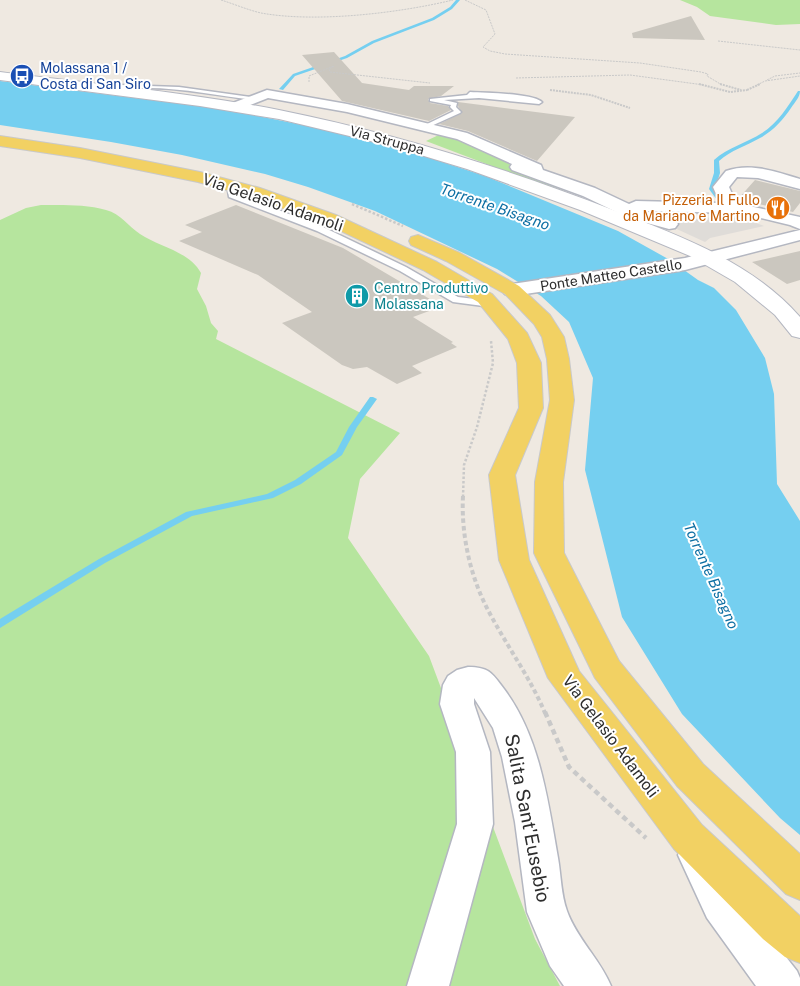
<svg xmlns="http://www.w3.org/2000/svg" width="800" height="986" font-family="'Public Sans',sans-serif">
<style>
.green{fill:#b6e59e}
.plaza{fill:#dfdcd8}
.water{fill:#75cff0}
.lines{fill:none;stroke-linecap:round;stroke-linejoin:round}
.stream{fill:#75cff0;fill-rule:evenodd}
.building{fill:#cbc7bf}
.lane-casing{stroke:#b4b7c1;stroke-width:3}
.street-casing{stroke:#b4b7c1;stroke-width:3}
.secondary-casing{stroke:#b4b7c1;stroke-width:2}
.primary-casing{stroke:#c9c9c9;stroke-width:2}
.path-far4{stroke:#c9c9c9;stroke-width:1;stroke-dasharray:2 1;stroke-linecap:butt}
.path-far3{stroke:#c9c9c9;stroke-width:2;stroke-dasharray:2 1;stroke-linecap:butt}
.path-far2{stroke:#c9c9c9;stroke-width:2.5;stroke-dasharray:2.5 2;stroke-linecap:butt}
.path-far1{stroke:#c9c9c9;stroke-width:4;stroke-dasharray:4.5 3;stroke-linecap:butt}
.path{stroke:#c9c9c9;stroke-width:4.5;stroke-dasharray:5.5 4;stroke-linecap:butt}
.lane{fill:#fff;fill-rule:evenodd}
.street{fill:#fff;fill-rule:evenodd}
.secondary{fill:#fff;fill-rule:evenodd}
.primary{fill:#f2d163;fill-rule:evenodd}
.labels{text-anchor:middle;stroke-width:4;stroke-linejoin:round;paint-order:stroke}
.far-transit-label{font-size:14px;fill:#164399;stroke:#fff;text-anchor:start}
.far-street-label{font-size:14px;fill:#2e2e2e;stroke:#fff}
.far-food-label{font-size:14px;fill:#c56008;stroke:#fff;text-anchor:end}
.far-culture-label{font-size:14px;fill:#0d838f;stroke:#fff;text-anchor:start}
.far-water-label{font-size:15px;font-style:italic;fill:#0d6fa3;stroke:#fff}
.street-label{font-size:16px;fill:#2e2e2e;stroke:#fff}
.near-street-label{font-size:19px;fill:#2e2e2e;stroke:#fff}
</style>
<rect width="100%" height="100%" fill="#efe9e1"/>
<path class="green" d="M680 0H800V24L776 25 710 16 697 7Z
M445 132 591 199 510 173 426 141Z
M41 205C62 205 85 204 106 210 121 214 128 226 140 234 159 247 189 251 201 273L197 289 206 306 211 323 218 331 216 339 400 433 360 479 348 538 429 656 535 939 560 986H0V220L26 208Z"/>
<path class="plaza" d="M716 216 746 219 764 226 710 238 705 242 668 225 673 218 702 219Z"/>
<path class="water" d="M0 81 222 109 323 129 412 152 485 176 618 231 670 260 698 280 714 288 736 310 765 358 774 394 777 484 800 521V835L780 818 682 714 622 617 585 470 593 378 569 322 541 296 497 269 375 211 308 187 265 174 182 155 111 142 0 125Z"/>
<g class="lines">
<path class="stream" d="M456 0H460L452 9 434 20 374 43 347 58 295 76 283 90 279 89 293 74 345 56 372 41 432 18 450 7Z
M798 91H800C800 97 795 102 791 108 783 120 773 131 760 138 746 146 731 150 719 161L720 173 715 189 722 199 717 200 709 189 714 173V160C728 147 747 143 762 133 778 123 788 106 798 91Z
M370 397H373L377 399 357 427 342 455 301 484 273 498 192 516 105 563 0 628V619L99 559 186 512 267 494 295 480 336 452 349 427Z"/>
</g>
<path class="building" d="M691 16 705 40 633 38 632 33Z
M334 52 362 83 409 90 414 86H454L441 96 428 99 430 103 448 106 451 110 429 121 342 101 302 55Z
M458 102 575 117 537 161 468 131 439 124 462 113 458 106Z
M755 180 800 191V203L793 212 738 199Z
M236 205 343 248 440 305 438 306 440 307 413 317 453 342 451 343 457 347 412 366 422 373 397 384 367 367 353 369 342 365 282 323 312 312 258 275 179 241 202 232 185 225Z
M800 251V280L787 284 752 262Z"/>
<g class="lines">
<g class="lane-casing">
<path id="lane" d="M120 85 179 87 258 98 255 100C210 95 153 81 109 92L106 90Z
M470 92C485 93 532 93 542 102L539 104 479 98 444 100 457 103 456 107 461 112 460 113 429 127H425V125L454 111 450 107 451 105 430 101V99L467 95Z
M227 185H233L236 194 323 227 406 267 458 297 491 301 496 304 491 307 453 302 400 271 317 231 229 197Z"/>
</g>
<g class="street-casing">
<path id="street" d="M267 90 347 104 467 133 541 165 543 170 595 188 629 204 636 201 720 203 713 187 726 171C751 162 776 172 800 179V189L758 178 737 177 729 187 736 203 800 217V229L790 225 740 213 644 211 675 220 678 224 675 228 669 229 629 218 583 196 512 170 510 167 512 164 457 139 347 112 268 98 235 111 228 107 230 104Z
M800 230V240L685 270 512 296 505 294 502 290 505 286 512 284 685 258Z
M468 667C489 667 492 673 504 689 540 737 548 801 558 858 561 875 561 895 567 911 577 939 600 959 611 986H564L550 966 527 912 515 822 502 757 493 728 474 698V704L490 752 493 824 449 986H407L457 824 456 752 440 704 443 685 448 676 457 670Z
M697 838 710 843 735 892 797 971 800 978V986H756L707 918 678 855 684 843Z"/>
</g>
<g class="secondary-casing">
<path id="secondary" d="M0 72C93 84 187 92 279 110 393 133 505 168 613 210 680 236 752 262 800 317V338L792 336 775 315 735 282 690 256 580 210 467 169 391 146 279 119 200 106 0 80Z"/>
</g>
<g class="primary-casing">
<path id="primary" d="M0 136 80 148 200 172 260 188 336 215 437 262 492 294 527 333 541 363 543 408 515 475 529 560 579 671 702 825 800 916V963L785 957 763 939 674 849 548 678 499 560 489 475 519 408 517 363 508 339 478 302 423 270 324 223 248 196 198 182 80 158 0 146Z
M418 235 460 253 519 286 550 315 564 337 569 359 574 400 563 482 564 553 619 661 703 764 800 854V900L786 894 677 786 595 678 534 553 535 482 550 400 547 359 542 337 534 324 505 294 446 261 411 245 409 241 411 237Z"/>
</g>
<path class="path-far4" d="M221 0C234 4 248 10 261 13 316 23 399 13 453 0
M465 0 486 10 495 34 483 47 490 51 505 54 640 63 701 72 708 74 707 76 722 85
M718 41 800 50
M516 78 630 75 704 85
M767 80 775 76 800 73
M309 82V76L334 66 329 69 330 72 430 83
M757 85 765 81 800 76"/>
<path class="path-far3" d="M699 84 730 92 747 90
M720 84 741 90
M550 90 591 95 630 108
M747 90 760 84"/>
<path class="path-far2" d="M352 204 403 226
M463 497 464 465 477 427 493 363 491 341"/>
<path class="path-far1" d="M463 496C461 534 470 576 488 610 506 645 530 677 545 713"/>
<path class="path" d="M545 712 569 767 646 838"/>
<use href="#lane" class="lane"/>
<use href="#street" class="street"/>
<use href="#secondary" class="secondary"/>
<use href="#primary" class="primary"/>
</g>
<defs>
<g id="bus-disc" transform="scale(1.25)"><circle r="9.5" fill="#1a4fb4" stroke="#fff"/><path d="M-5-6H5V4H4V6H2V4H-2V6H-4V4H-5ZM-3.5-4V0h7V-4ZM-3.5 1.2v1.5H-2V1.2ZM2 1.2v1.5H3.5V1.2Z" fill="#fff"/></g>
<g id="restaurant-disc" transform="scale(1.25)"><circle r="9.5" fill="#e8710a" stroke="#fff"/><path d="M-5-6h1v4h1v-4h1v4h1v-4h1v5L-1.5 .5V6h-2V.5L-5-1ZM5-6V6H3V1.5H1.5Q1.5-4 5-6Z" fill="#fff"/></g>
<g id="building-disc" transform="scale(1.25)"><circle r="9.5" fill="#0f9aa8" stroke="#fff"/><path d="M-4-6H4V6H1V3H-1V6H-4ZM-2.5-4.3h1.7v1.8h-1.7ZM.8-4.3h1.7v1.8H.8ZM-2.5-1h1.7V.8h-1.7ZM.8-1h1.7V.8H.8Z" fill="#fff"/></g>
</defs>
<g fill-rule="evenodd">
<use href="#bus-disc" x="22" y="76"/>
<use href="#restaurant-disc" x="778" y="208"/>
<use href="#building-disc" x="357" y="296"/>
</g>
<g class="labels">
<g class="far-transit-label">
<text x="40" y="73">Molassana 1 /<tspan x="40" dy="16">Costa di San Siro</tspan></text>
</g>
<g class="far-street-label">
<text transform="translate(387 140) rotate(15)" y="5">Via Struppa</text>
<text transform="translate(611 275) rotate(-9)" y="5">Ponte Matteo Castello</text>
</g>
<g class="far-food-label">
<text x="760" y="205">Pizzeria Il Fullo<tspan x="760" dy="16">da Mariano e Martino</tspan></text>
</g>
<g class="far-culture-label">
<text x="374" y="293">Centro Produttivo<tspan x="374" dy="16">Molassana</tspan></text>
</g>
<g class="far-water-label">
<text transform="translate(495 207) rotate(19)" y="5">Torrente Bisagno</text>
<text transform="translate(711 576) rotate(66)" y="5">Torrente Bisagno</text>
</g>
<g class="street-label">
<text transform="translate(273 202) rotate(19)" y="6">Via Gelasio Adamoli</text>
<text transform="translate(611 736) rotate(53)" y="6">Via Gelasio Adamoli</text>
</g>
<g class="near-street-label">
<text transform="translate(528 818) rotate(79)" y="7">Salita Sant'Eusebio</text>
</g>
</g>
</svg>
